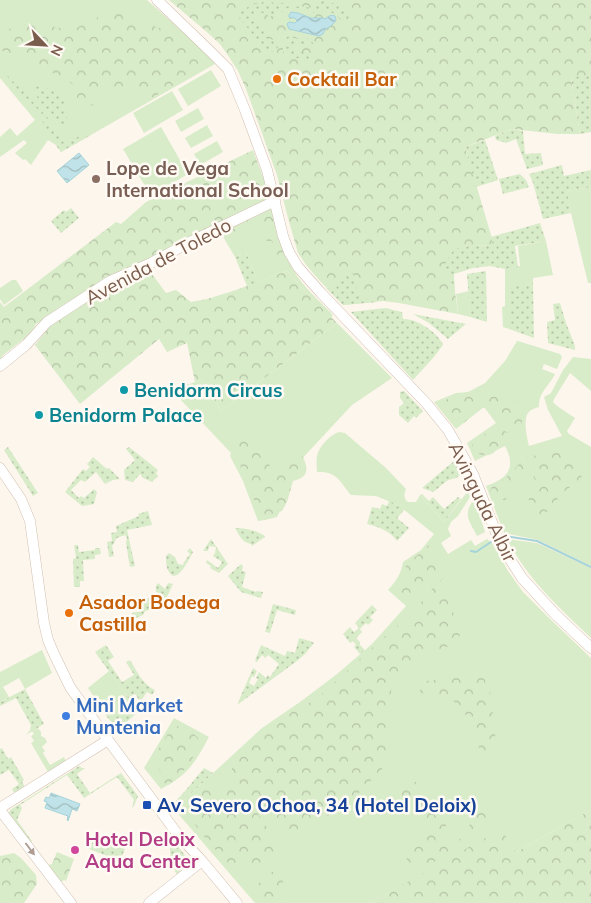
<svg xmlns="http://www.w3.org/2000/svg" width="591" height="903" font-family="Mulish,sans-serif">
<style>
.grass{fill:#d8ecc9}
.forest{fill:url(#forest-crowns)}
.garden{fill:url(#garden-dots)}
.water{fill:url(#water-waves);stroke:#a5d3da}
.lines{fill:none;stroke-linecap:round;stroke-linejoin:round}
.stream{stroke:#a5d3da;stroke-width:2}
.minor-casing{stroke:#d1beb0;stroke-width:11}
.minor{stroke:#fff;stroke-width:10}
.oneway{fill:#af9d94}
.food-dot{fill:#e8710a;stroke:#fffaf3;stroke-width:2}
.education-dot{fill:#8d6e63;stroke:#fffaf3;stroke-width:2}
.culture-dot{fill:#0f9aa8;stroke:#fffaf3;stroke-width:2}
.shop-dot{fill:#3f7fe0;stroke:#fffaf3;stroke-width:2}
.transit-dot{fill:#1a4fb4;stroke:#fffaf3;stroke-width:2}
.hotel-dot{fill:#d1479c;stroke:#fffaf3;stroke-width:2}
.labels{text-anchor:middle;stroke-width:5;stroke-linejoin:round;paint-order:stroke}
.food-label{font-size:19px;font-weight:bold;fill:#c56008;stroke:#fffaf3;text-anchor:start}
.education-label{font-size:19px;font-weight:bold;fill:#785e54;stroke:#fffaf3;text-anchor:start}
.street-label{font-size:19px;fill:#7a5c4d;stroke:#fffaf3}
.culture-label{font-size:19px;font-weight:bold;fill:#0d838f;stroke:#fffaf3;text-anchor:start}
.shop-label{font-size:19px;font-weight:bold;fill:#366cbe;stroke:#fffaf3;text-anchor:start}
.transit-label{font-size:19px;font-weight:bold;fill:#164399;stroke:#fffaf3;text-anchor:start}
.hotel-label{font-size:19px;font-weight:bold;fill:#b23c85;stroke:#fffaf3;text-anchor:start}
</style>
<defs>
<pattern id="forest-crowns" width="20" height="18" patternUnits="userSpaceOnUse" patternTransform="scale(1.25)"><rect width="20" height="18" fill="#d8ecc9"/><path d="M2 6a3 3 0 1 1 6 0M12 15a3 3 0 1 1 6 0" fill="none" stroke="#b4c2a5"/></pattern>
<pattern id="garden-dots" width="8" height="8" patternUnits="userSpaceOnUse" patternTransform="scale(1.25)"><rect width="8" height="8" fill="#d8ecc9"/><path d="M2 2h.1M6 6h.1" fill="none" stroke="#b4c2a5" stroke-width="1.8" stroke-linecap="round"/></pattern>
<pattern id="water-waves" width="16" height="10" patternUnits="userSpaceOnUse" patternTransform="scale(1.25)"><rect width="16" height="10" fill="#bfe3e8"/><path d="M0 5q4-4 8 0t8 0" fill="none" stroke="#a0bbbe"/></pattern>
</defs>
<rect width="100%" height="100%" fill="#fdf6ec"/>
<path class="grass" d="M0 0H147L202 49 213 60 215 64 61 152 56 145 48 140 31 165 25 159 23 160 15 153 27 143 24 140 0 157V137L10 128 17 136 35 120 0 78Z
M211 70 221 86 188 106 178 89Z
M172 91 183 110 144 133 133 113Z
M198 108 204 119 181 132 175 121Z
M207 125 213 136 191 148 185 138Z
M161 127 188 174 151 196 123 149Z
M217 141 223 152 200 165 194 154Z
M591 187V283H588L571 213 567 191Z
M268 208H271C278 230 282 252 294 271 304 288 320 301 333 315L331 318 302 288 287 271 258 282 246 252 235 257 219 230Z
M546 241 553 275 533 278V283L509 286V329L503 327 502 307 505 306V269L520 266 518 246Z
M12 280H16L23 291 4 305 0 299V288Z
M469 291 470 317 458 314 456 294Z
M337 323 392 378 352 405 298 463 284 503 277 517 265 520 258 521 243 481 230 456 231 453 181 400V399L178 396 177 389 179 386 183 384C190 386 196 380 203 380L221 411Z
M518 341 560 354 562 357 557 369 544 364 542 369 555 374C548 388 539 391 539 407 536 408 531 409 528 413 523 420 527 438 529 446L562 436 548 410 544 397 551 393 563 370 573 357 591 359V391L570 373 554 399 553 402 557 406 575 418 567 431 569 434 591 447V566L538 540 504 533 486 486C507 479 517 468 505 446L475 461 467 443 496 423 484 407 456 429 434 402 456 393 468 392 485 383 505 361 517 341Z
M339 432 345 433 386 468 406 489C404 494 403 498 408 502H416L420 495 444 522 471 487 473 492 458 516 451 522 448 529 451 536 441 543 448 554 471 540 475 546 487 539 494 545 508 571 523 592 548 617 591 658V810L516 852 501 830 370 903H255L174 809 262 728 300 702 337 674 372 644 406 606 388 590C396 581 401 574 403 562L421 550 434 534 398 505 376 496 351 495C340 482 337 471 317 472 317 467 316 461 317 456 319 446 330 435 339 432Z
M472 502 476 503 485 532 477 536C470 522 463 516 472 502Z
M507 539 537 543 591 568V638C558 606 529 581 507 539Z
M42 650 52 673 25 689 19 678 3 687 9 697 0 702V672Z
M109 671 129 699 107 717 88 688Z
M174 718 209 737C195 763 188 775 161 789L144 768Z
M38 728 41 732V736L45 738 47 742 42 747 45 751 43 753 50 765 64 757 66 761 48 772 31 743 34 741 31 736 34 734 32 731Z"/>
<path class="forest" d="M169 0H591V76L571 78 580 134H557L512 129 465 147 494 245 471 246 451 261 458 314 399 303 383 301 343 305 319 280 307 266 298 253 288 218 277 175 246 89 238 71 229 57 220 44 208 33Z
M123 11 156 27 174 33 199 52 210 62C199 73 185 78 172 86 162 91 154 98 143 101L134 93 122 86 105 88 93 105 83 109 74 97 76 87 67 80 55 74 25 60 0 50V33L19 25 37 21 50 26 68 30 76 28 108 12Z
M253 150 265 182 267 198 264 202 171 246 148 261 56 312 36 324 30 334 2 356 4 359 0 363V302L4 307 116 222 121 224 146 202Z
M266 211H271L273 214C277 232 281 250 291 268L287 271 302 288 337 323 221 411 203 380H201L195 382 187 343 167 352 159 339 80 404 35 345 51 325 104 287 145 270H149L166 293 176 290 191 302 207 299 236 290 287 271 283 268 272 241H267L266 237 268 230C259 220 252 220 242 227 237 231 231 233 226 235L222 234 221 231Z
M478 390C499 391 530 399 521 426H514L499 417 488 408H479L464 423H457L452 421 442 409 440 403 445 400 454 397 469 395Z
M500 429 509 433C507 435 505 437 504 440 495 452 493 459 476 453L472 448 473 442 491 430Z
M244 438C260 439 261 445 266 458 268 463 271 468 274 472L282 474 289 466 293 458 299 455 303 457C309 470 308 477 293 481L287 502 282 511 268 515 261 514 255 505 252 490 243 474 237 456 239 441Z
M557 446 567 449 584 481 583 486 570 487 561 494 552 507 543 516 533 512C527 498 526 493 535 480L532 473 521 475 515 489 505 500H495L490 492 492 486 506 478 517 466 526 458 537 455 547 449Z
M429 545 434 546C431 560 433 556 440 566 441 569 442 572 443 575 438 578 434 581 430 585 419 595 415 604 400 594L397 585 407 564Z
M443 578 453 612 460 624V634L458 643 419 657 392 683 389 712V741L382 769 360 792 326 817 300 831 281 828 232 775V765L259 733 276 721 316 699 395 627 408 619 430 591Z
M478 670 484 672 485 681 490 691 496 742 488 762 479 751 477 730C470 722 459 703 450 699 441 694 428 694 418 693L427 681 451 678Z
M181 726 191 731 198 738C198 759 183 771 169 785L162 782 163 775 158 768 150 765C157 751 164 739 173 727Z
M405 781 417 782 425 791 421 799 423 807 431 808 438 803 446 813 447 823 441 838 447 844 457 842 467 831 476 810 488 813 485 828C480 831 475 833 471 837 467 840 465 845 461 848 455 852 449 854 443 857 427 866 410 876 404 851 409 842 419 836 425 827L421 816 398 792 397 786Z
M229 785 254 808 276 841 274 854 256 865 235 870 210 844 189 817 190 799 209 786Z
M591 810V903H370L501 829 516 852Z
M57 852 74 859 66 881 64 880 61 882 48 865 52 864Z
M14 853 21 858 36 875 37 884 24 903H0V856Z
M280 869 283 882 292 903H261L255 887 269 873Z"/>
<path class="garden" d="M317 0C330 0 348 9 356 19L355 20 350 16 348 18H339L335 14 325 10 319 13H313Z
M264 2 290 4 311 8 310 13C302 9 294 5 285 9L284 11 269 17C263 8 252 15 257 25 267 30 262 26 265 36L273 40 278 46 276 52 265 51 237 14 251 5Z
M288 36 298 39 300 36 309 39 313 43 317 45 315 47 309 45 301 46 300 43 287 46 290 48 292 51H300L309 55V61L284 55C281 49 284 41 288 36Z
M0 64 30 99 47 117 64 143H67L89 131 91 135 61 152C53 143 49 131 42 121 29 103 15 85 0 68Z
M591 76V132L580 134 571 77Z
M39 86C54 90 66 95 67 113 67 118 67 120 64 124H61C55 119 39 102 36 95 35 91 35 91 36 87Z
M512 129 523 131 525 154 541 153 543 165 527 169 516 139 506 143 496 140 495 136Z
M485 140 498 180 476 187 465 147Z
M562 165 564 176 591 170V187L567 191 571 213 543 219 533 183 529 174Z
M520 174 526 180 529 187 503 194 499 179Z
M71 208 79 218 61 233 51 221 64 210 66 212Z
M540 223 546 241 515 246 518 267 505 269 490 266 473 268 454 274 455 294 450 278 445 269V264L451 253 458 248 471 246 493 245 491 237Z
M246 252 258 282 247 286 235 257Z
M486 271 487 322 470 317 467 274Z
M353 273 358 293 362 297 378 302 343 305 327 289 341 278Z
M533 283 534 338 509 329V285Z
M560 303 566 323 575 346V350L548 343 547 322 555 320 553 304Z
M385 308 402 312 403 319C405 319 408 319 411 320 421 322 440 335 443 345L433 358 413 380 351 312Z
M413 314 466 324 448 339 429 323Z
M404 391 423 411 416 418 414 416 408 423 399 415V407L404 403 400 398V392Z
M8 447 38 493 33 496 4 450Z
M129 447 148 462 158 470 156 473 158 476 152 482 143 478 140 474 133 482 125 480 124 470 135 460 126 449Z
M93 457 107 469 109 468 120 479 113 480 105 484 96 472 85 482 81 480 71 490 79 498 81 496 84 498 94 489 97 492 94 504 82 506 65 492 83 469 86 471 90 467 87 464Z
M454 461 462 473C455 481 454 477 447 481 442 484 438 489 433 492L422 488Z
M422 494 429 501 433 497 444 509 458 497 461 499 444 522 420 495Z
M389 501 398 505 405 509 397 518 409 528 397 541C390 531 379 527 367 524L372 507 380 509 382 504 387 506Z
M148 511 152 525 127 530 135 566 130 567 126 543 127 538 125 535C121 537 117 536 115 541 114 543 114 544 112 546L114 556 109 557 107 542 112 541 111 533 117 532 116 526 139 516 138 514Z
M235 528C246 528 255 530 265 536V537L252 546 251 544C241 542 240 536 235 528Z
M211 539 228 564 219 573 210 568 211 566 206 563 207 560 218 568 222 562 213 556 215 553 216 547 209 546 208 551H203Z
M74 545H78L79 552 95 550V548H100L101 554 95 555V559L83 560 84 581H80V587H74L73 559 76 558Z
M190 548 193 552C190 557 177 586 169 572 166 568 166 560 166 556L169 553 175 557 178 564 183 565 184 562 190 554 187 551Z
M241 564 243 566 242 571 246 572 242 587 256 592 257 591 263 592 261 598 241 592 228 576Z
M158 583 165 589 168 583 173 584 166 599 162 597 158 608 145 611 143 615 134 619 132 613 141 611 140 600 149 598 150 601C155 604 157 601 159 596L156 593V586Z
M273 604 296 610 295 615 277 610 270 633 265 632Z
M372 605 377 610 370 617 373 620 368 625 366 623 360 629 362 632 356 638 360 642V645L365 650 360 654 354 647 356 645 353 641 350 643 343 634 350 627 354 632 359 628 355 623Z
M299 638 310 641 314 643 305 654 297 661 237 705 253 668 257 671 254 677 252 676 249 683 254 686 258 679 256 678 259 672 266 678 268 675 270 677 279 664 268 655 265 658 262 655 257 662 255 661 261 645 285 656 287 651 295 653Z
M106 645 114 657 108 661 122 682 134 675 126 662 130 660C137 671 142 684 155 690L152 695 147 692 140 702 136 695 134 694 131 697 130 700 138 712 122 726 119 722 114 725 107 717 129 699 95 652Z
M25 689 44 724 26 735 30 730 31 725 16 698 0 706V702Z
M2 748 8 759 11 757 24 780 22 782 25 787 15 794 12 789 19 784 9 770 0 775V749Z
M79 766 82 768H85L77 774 90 793 121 773 138 796 134 806 132 808 134 800 117 777 84 798 67 775 20 805 22 808 17 820 32 841 31 842 10 816 9 813 10 810Z
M204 768 213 773 174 809 172 805 186 790Z
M169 836 189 860C189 868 183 870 177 875L171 863Z
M94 837 125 849 120 861 89 849Z"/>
<path class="water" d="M291 12 298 13 311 18H323L325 19C328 17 330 14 335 16L336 20C333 27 325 27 323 34L319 36 289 29 287 24 289 22 295 23 297 21 295 18H292L289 17V15Z
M79 153 89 165 67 183 57 171Z
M51 793 80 804 77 811 72 809 68 821 67 820 68 816 45 808 47 802 44 801 46 797 49 798Z"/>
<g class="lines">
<path class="stream" d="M505 536 537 541 591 567
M471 551 476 552 491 542"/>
<g class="minor-casing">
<path id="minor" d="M157 0 211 52 228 69 245 110 267 170 283 236 289 252 298 267 321 293 427 404 448 430 473 474 497 535 504 550 522 578 555 614 591 648
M0 366 26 345 47 322 110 281 151 263 192 241 275 201
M0 468 21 499 30 521 44 623 48 640 54 654 70 687 108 740 176 832 202 861 237 903
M0 808 108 740
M0 810 71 903
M149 903 202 861"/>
</g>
<use href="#minor" class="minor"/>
</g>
<defs><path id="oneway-solid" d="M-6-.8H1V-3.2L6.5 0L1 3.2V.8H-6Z" transform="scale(1.25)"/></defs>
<use class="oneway" href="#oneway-solid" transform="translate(30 849) rotate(53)"/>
<g class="food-dot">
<circle cx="277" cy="79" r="5"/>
<circle cx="69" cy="613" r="5"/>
</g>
<circle class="education-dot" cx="96" cy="179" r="5"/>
<g class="culture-dot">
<circle cx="124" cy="390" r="5"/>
<circle cx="39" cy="415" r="5"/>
</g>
<circle class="shop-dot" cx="66" cy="716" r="5"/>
<rect class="transit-dot" x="142" y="800" width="10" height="10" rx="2.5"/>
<circle class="hotel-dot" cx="75" cy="850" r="5"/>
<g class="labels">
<g class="food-label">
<text x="287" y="86">Cocktail Bar</text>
<text x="79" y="609">Asador Bodega<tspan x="79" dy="22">Castilla</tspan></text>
</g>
<g class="education-label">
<text x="106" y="175">Lope de Vega<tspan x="106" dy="22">International School</tspan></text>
</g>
<g class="street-label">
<text transform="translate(158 261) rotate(-28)" y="7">Avenida de Toledo</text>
<text transform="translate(483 502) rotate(64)" y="7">Avinguda Albir</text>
</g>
<g class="culture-label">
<text x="134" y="397">Benidorm Circus</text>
<text x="49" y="422">Benidorm Palace</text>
</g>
<g class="shop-label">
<text x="76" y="712">Mini Market<tspan x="76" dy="22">Muntenia</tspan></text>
</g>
<g class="transit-label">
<text x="157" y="812">Av. Severo Ochoa, 34 (Hotel Deloix)</text>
</g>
<g class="hotel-label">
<text x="85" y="846">Hotel Deloix<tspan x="85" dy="22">Aqua Center</tspan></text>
</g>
</g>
<g transform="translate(45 45) rotate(115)" stroke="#fffaf3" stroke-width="4" paint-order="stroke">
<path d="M0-4L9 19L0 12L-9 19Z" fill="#7a5c4d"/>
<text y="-8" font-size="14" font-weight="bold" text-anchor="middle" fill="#7a5c4d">N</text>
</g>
</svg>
